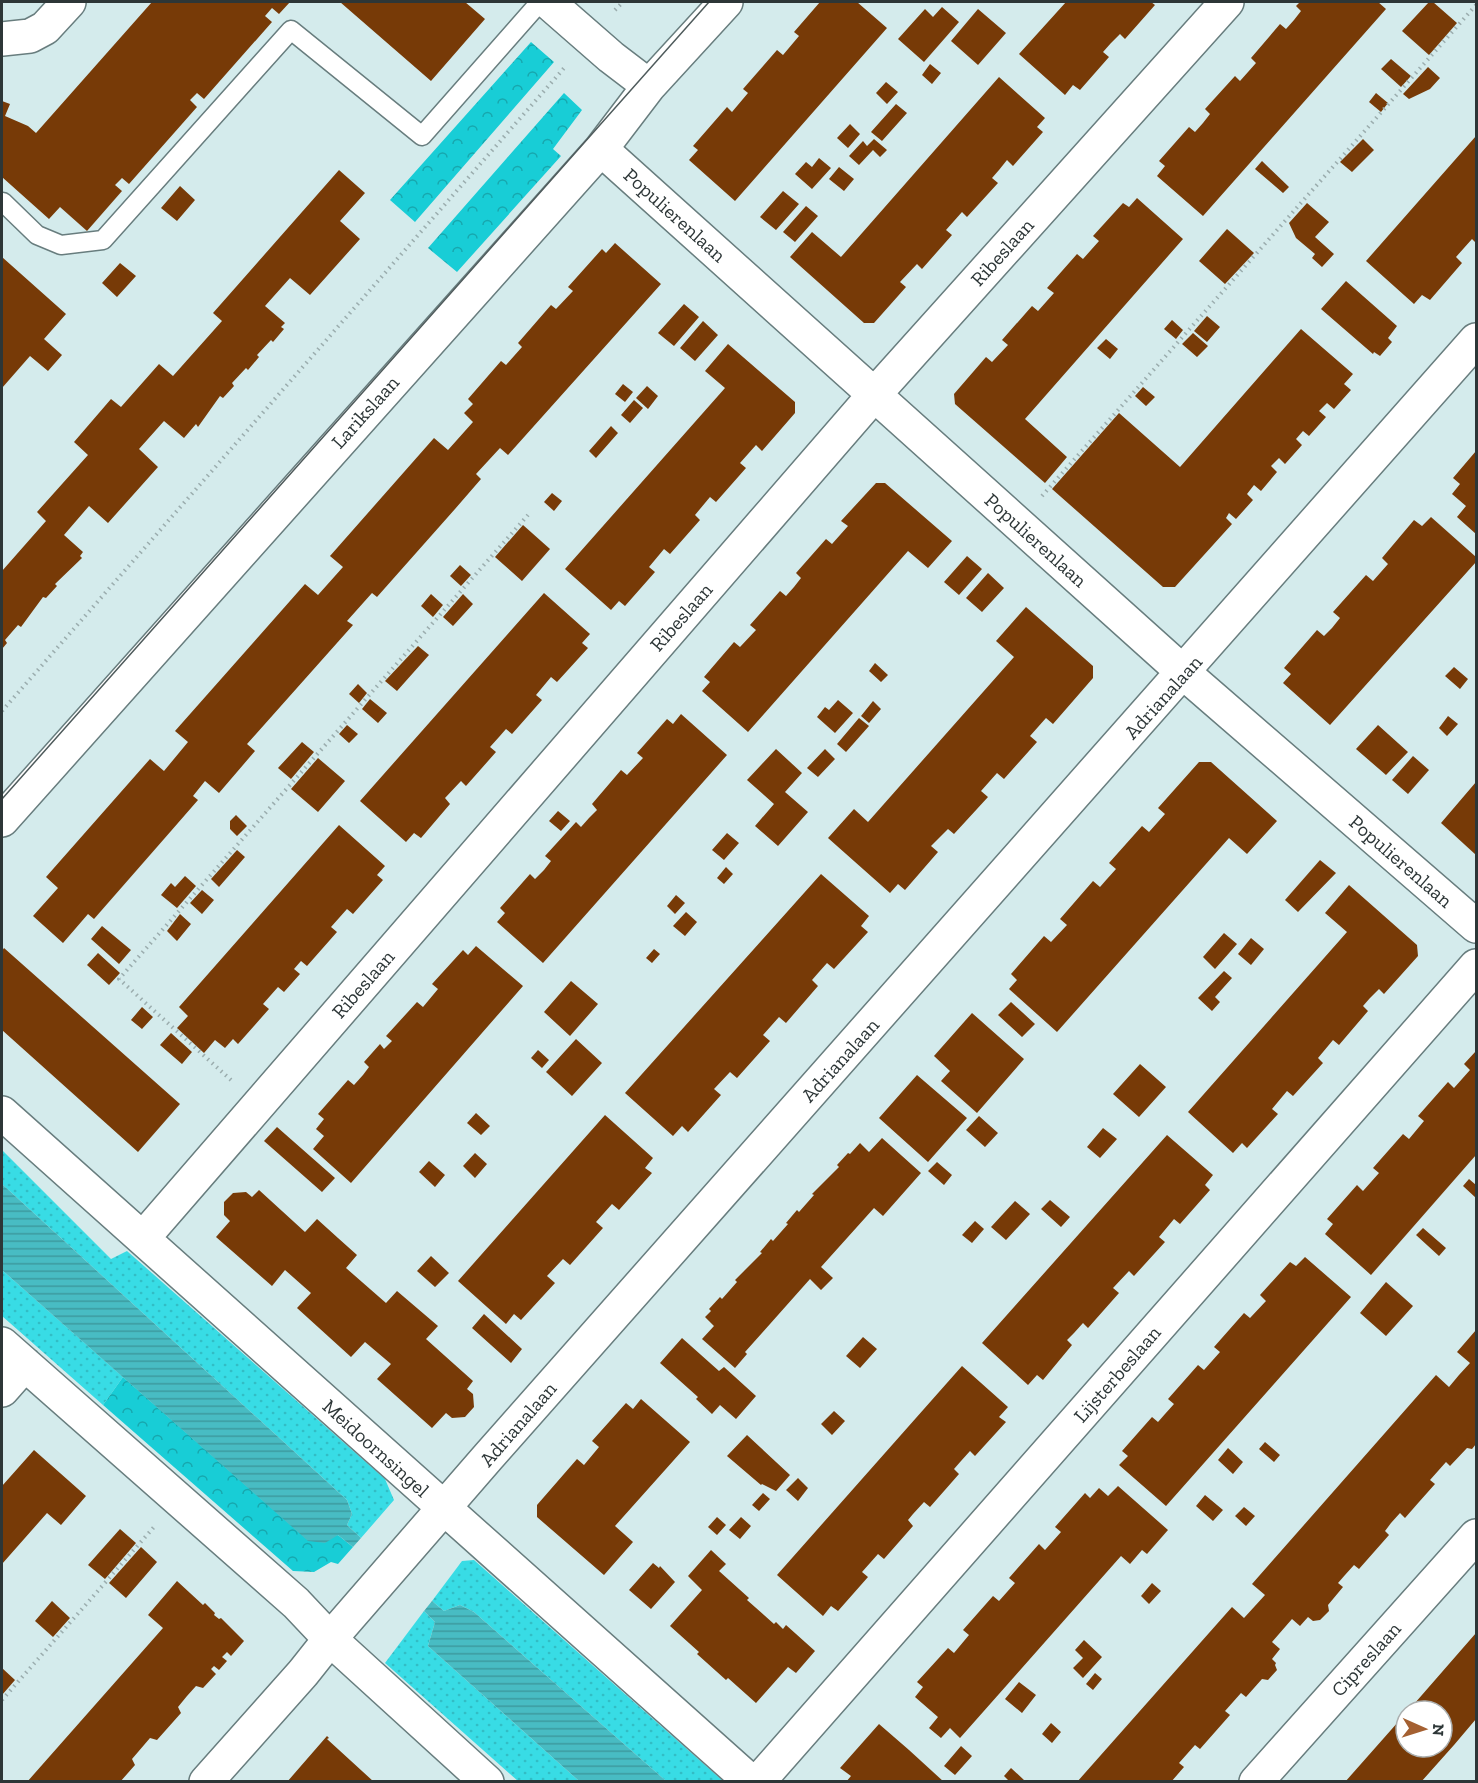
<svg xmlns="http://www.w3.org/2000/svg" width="1478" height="1783" font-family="'Zilla Slab',serif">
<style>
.grass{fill:url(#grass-dots)}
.forest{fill:url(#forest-crowns)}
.water{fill:url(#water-rules)}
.building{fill:#773a07}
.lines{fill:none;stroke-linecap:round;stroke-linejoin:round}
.service-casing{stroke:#687d7e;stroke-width:21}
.minor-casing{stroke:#687d7e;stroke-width:36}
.path{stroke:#9badae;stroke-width:4;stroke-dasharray:1.5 4.5;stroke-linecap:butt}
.service{stroke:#fff;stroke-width:18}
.minor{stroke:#fff;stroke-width:33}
.tram{stroke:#4f5b5c;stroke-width:1.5}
.labels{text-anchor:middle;stroke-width:6;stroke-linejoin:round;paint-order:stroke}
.street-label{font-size:20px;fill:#2d3637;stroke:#fff}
</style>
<defs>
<pattern id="grass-dots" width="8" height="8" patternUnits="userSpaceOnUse" patternTransform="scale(1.5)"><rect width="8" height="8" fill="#38dce5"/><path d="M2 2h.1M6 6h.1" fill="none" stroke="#32bdc5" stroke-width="1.8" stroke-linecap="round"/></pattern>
<pattern id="forest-crowns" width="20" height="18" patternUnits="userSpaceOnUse" patternTransform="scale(1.5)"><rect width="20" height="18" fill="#18cdd6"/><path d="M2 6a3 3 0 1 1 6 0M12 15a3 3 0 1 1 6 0" fill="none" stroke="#16a7ae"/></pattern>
<pattern id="water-rules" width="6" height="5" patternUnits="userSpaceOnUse" patternTransform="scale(1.5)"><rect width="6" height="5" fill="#48bcc3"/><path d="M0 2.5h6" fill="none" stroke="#3c9a9f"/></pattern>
</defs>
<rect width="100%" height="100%" fill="#d4ebec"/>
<path class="grass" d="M2 1150 111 1259 127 1251 385 1479 394 1500 361 1538 347 1525 352 1514 347 1500 2 1184Z
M2 1270 123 1377 103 1405 2 1316Z
M474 1560 723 1781H666L474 1612 460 1605 444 1611 432 1601 462 1561Z
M424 1611 435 1622 428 1646 579 1781H518L385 1663Z"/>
<path class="forest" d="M531 42 554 62 415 222 390 200Z
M564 93 582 110 553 149 561 156 457 272 428 248Z
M123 1377 308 1540 338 1535 353 1547 338 1564 331 1562 314 1572 293 1571 103 1405Z"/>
<path class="water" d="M2 1184 347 1500 352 1514 347 1525 361 1538 353 1547 338 1535 325 1543 308 1541 2 1270Z
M432 1601 444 1611 460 1605 474 1612 666 1781H579L428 1646 435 1622 424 1611Z"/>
<path class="building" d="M152 2H290L279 14 272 8 265 16 272 22 204 99 197 93 190 100 197 107 129 184 122 178 115 185 122 191 87 231 60 207 49 219 2 177 3 152 2 151V101L10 104 5 116 28 126 36 133Z
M340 2H465L485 19 431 81Z
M820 2H857L887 28 735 201 689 160 698 150 693 146 727 107 732 112 748 93 743 89 777 50 783 55 799 36 794 32Z
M1066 2H1151L1155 5 1125 39 1120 34 1111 43 1103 52 1109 57 1080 90 1073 85 1065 95 1019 54Z
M1300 2H1378L1386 9 1203 216 1157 176 1165 166 1159 161 1189 127 1195 132 1203 123 1210 114 1205 109 1235 76 1240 81 1256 63 1251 58 1280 24 1286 29 1294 20 1301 11 1296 6Z
M1429 2H1433L1457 23 1429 55 1402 31Z
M942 7 959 22 924 62 898 39 925 9 933 17Z
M978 9 1006 33 978 65 951 41Z
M1391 59 1411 76 1401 87 1381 69Z
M930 64 941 73 932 84 922 75Z
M1428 67 1440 78 1430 89 1409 99 1403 94Z
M999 77 1045 118 1037 127 1043 132 1013 166 1007 160 999 170 992 178 998 183 967 217 962 212 946 230 952 235 922 269 917 264 900 282 906 287 874 323H864L790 257 812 232 841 257Z
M886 82 898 92 887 104 876 93Z
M1376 93 1388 103 1381 112 1369 102Z
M896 104 907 113 882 141 871 132Z
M850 124 860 134 848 148 837 138Z
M1476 136V243L1472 239 1456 257 1462 263 1430 300 1422 295 1414 304 1366 261Z
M874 139 887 150 880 157 873 150 859 165 849 156 863 141 867 146Z
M1363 139 1374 150 1352 172 1340 162Z
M819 158 831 168 812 189 795 174 806 162 812 167Z
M1262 161 1289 187 1283 193 1255 169Z
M839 167 854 179 844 191 829 179Z
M339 170 365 193 340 221 360 239 310 295 290 278 265 306 285 323 281 327 284 329 273 342 271 340 257 355 259 357 248 370 246 368 232 383 234 386 223 398 220 396 198 427 196 424 184 438 164 421 139 449 158 467 108 523 89 506 64 535 83 552 80 556 82 558 55 584 57 586 46 598 43 597 21 627 18 625 5 640 7 643 2 649V571L46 521 37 512 88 455 74 442 111 399 121 407 159 364 173 376 222 321 213 313Z
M180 186 195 200 177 221 161 208Z
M783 191 799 204 776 230 760 217Z
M1137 198 1183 239 1025 419 1067 457 1045 483 955 404 954 394 986 357 992 362 1008 345 1002 340 1032 306 1038 311 1054 293 1047 288 1077 254 1083 259 1099 241 1093 236 1123 203 1129 207Z
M1307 203 1329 222 1315 237 1334 254 1322 267 1312 258 1315 254 1296 238 1289 223Z
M806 206 818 216 795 242 783 232Z
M1227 229 1254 253 1225 284 1199 261Z
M615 243 661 284 508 455 500 448 476 474 481 479 455 509 377 597 372 593 347 621 353 625 247 744 255 751 219 793 205 781 193 796 198 800 171 831 94 919 88 914 63 943 33 916 58 888 46 877 150 759 164 771 188 742 175 731 305 584 318 595 343 567 330 556 434 438 448 450 473 422 464 413 473 404 468 399 501 361 506 365 522 347 518 343 551 305 556 309 573 291 568 287 602 249 606 253Z
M2 257 66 314 44 339 62 355 48 371 30 356 2 388Z
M120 263 136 276 117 297 102 283Z
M1346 281 1397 326 1388 338 1392 342 1380 356 1374 352 1373 354 1321 309Z
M684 304 699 317 674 346 658 333Z
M1207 316 1220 327 1207 342 1194 331Z
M1172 320 1183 330 1176 339 1164 329Z
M703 321 718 335 695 361 680 348Z
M1301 329 1353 374 1344 384 1351 390 1334 409 1327 403 1319 411 1326 417 1309 436 1303 431 1296 439 1302 445 1285 464 1279 458 1271 466 1277 472 1261 491 1254 485 1247 494 1253 500 1236 519 1229 513 1226 518 1232 524 1175 587H1163L1052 489 1119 413 1180 467Z
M1193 333 1208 346 1197 357 1182 344Z
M1106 339 1118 349 1110 359 1097 348Z
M728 344 795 402V413L762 451 756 445 740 463 746 468 716 502 710 497 695 515 700 520 670 554 664 549 649 567 655 572 625 606 619 601 611 610 565 569 725 388 705 371Z
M623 384 633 392 625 402 615 394Z
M647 386 658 396 648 409 636 398Z
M1143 387 1155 397 1146 406 1135 396Z
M634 400 643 408 630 423 621 415Z
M611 426 618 433 596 458 589 451Z
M1476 451V534L1457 517 1466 506 1452 494 1460 484 1453 478Z
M876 483H885L952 541 928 568 908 551 748 732 702 691 710 682 704 677 734 642 740 647 756 630 750 625 780 591 786 596 794 587 801 578 796 573 826 539 832 544 848 526 841 521Z
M552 493 562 501 554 511 544 502Z
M1431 517 1476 557V562L1330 725 1283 683 1291 674 1284 668 1317 630 1324 636 1332 628 1340 618 1333 612 1366 575 1373 581 1388 564 1382 558 1414 520 1422 526Z
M523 525 550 549 522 581 495 557Z
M967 556 982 569 959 595 944 582Z
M460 565 471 575 461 586 450 576Z
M988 573 1004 588 982 612 966 598Z
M544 593 590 634 582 643 588 648 557 682 551 677 536 695 542 700 512 734 506 729 499 737 490 747 496 752 466 786 461 781 445 798 450 804 421 838 414 833 406 842 360 801Z
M431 594 443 605 433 617 421 606Z
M463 594 473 604 453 626 443 617Z
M1026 607 1093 666V678L1053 724 1046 718 1030 736 1037 742 1004 779 997 773 981 791 988 797 954 834 948 829 931 846 938 852 905 890 898 884 890 893 828 838 854 809 868 822 1014 657 996 641Z
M418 646 429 655 397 691 385 681Z
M875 663 888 675 881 682 869 671Z
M1454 667 1468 679 1460 689 1445 676Z
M358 684 367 693 359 703 349 694Z
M370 699 387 713 378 723 362 709Z
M838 700 853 713 835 733 817 717 825 707 829 710Z
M873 701 881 709 869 723 861 716Z
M681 714 727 755 543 963 497 922 505 913 500 908 530 874 535 879 544 870 551 861 545 856 576 822 581 827 589 818 597 810 592 804 621 770 627 775 643 758 637 753 667 719 673 724Z
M1448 716 1458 724 1447 736 1439 728Z
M859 718 869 726 846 752 837 744Z
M347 725 358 734 349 743 339 734Z
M1378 725 1408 752 1386 775 1356 749Z
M302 742 314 752 291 779 278 768Z
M776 749 802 773 785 792 808 812 778 846 755 826 774 804 747 780Z
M825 749 835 759 818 777 807 768Z
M1413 756 1429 770 1408 794 1392 780Z
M318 758 345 781 318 812 291 789Z
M1199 762H1211L1277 821 1247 854 1229 838 1057 1032 1009 989 1017 980 1011 974 1044 936 1051 942 1067 925 1060 919 1093 881 1100 887 1107 879 1116 869 1109 863 1142 826 1149 832 1165 814 1158 808Z
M1476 782V855L1441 823Z
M558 811 570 821 561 831 549 821Z
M236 815 247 826 237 836 230 829V821Z
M339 825 385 866 377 875 383 880 353 914 347 909 331 927 337 932 307 966 301 961 294 969 300 974 284 992 278 987 263 1004 269 1009 238 1044 233 1039 225 1048 215 1040 204 1053 177 1028 188 1016 179 1007Z
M727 833 739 843 724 860 712 850Z
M237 850 245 857 219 887 211 879Z
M1320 860 1336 873 1298 912 1285 900Z
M726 867 733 874 724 884 717 878Z
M821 874 869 916 861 926 868 932 834 969 827 963 819 972 812 980 818 986 786 1023 779 1017 763 1035 770 1041 737 1078 730 1072 714 1089 721 1095 688 1132 682 1126 673 1136 625 1093Z
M185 876 196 886 177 908 161 895 171 883 175 887Z
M1349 885 1417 945 1418 956 1384 994 1379 989 1370 998 1363 1006 1368 1011 1339 1045 1333 1040 1318 1058 1323 1063 1293 1096 1287 1091 1272 1109 1278 1114 1247 1148 1242 1143 1233 1153 1188 1112 1347 932 1325 913Z
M202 890 214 900 202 914 190 903Z
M676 895 685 903 675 914 667 906Z
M686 912 697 922 685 936 673 926Z
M180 914 191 924 177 941 167 931Z
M102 926 131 950 119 964 91 939Z
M1224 933 1237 944 1215 969 1203 957Z
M1251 938 1264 949 1251 965 1238 954Z
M476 946 523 986 351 1183 313 1149 324 1136 316 1129 324 1119 318 1114 348 1080 354 1085 363 1075 369 1067 364 1062 380 1044 384 1049 392 1041 386 1036 417 1002 423 1007 438 989 432 984 463 950 468 955Z
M4 948 180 1104 138 1152 2 1030V951Z
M654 949 660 954 652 963 646 958Z
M98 953 120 973 109 985 87 965Z
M1224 971 1232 978 1215 997 1220 1002 1212 1011 1198 998Z
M571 981 598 1004 570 1036 544 1012Z
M1011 1002 1035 1024 1022 1037 998 1015Z
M142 1007 153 1017 142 1029 131 1020Z
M972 1013 1024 1059 977 1113 941 1081 950 1071 934 1056Z
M171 1033 192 1052 182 1064 160 1045Z
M576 1039 602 1063 572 1096 546 1072Z
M538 1050 549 1060 542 1068 531 1058Z
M1476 1051V1155L1371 1275 1325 1234 1333 1224 1327 1219 1357 1185 1363 1191 1379 1173 1373 1168 1403 1134 1409 1139 1424 1121 1418 1116 1448 1082 1454 1088 1470 1070 1464 1064Z
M1140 1064 1166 1087 1139 1117 1113 1094Z
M917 1075 967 1118 928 1162 879 1118Z
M476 1113 490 1126 481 1135 467 1123Z
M605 1115 653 1158 645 1168 652 1173 619 1210 612 1204 596 1222 603 1228 570 1265 563 1259 547 1276 555 1283 521 1320 514 1314 506 1324 458 1281Z
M979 1116 998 1133 985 1147 966 1130Z
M277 1127 335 1178 322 1192 264 1141Z
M1103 1128 1117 1139 1100 1158 1087 1147Z
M1167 1135 1213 1175 1205 1185 1210 1190 1180 1224 1174 1219 1159 1237 1165 1242 1134 1276 1129 1271 1113 1288 1119 1293 1088 1328 1083 1323 1074 1333 1067 1340 1072 1345 1043 1380 1037 1375 1028 1385 982 1343Z
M882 1138 921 1173 883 1216 874 1208 821 1267 833 1278 821 1290 810 1279 745 1352 747 1354 735 1368 702 1339 714 1326 705 1317 711 1311 709 1309 720 1297 722 1299 737 1282 735 1280 762 1253 760 1252 771 1239 773 1241 788 1224 786 1223 797 1210 799 1212 814 1195 812 1194 839 1167 837 1165 848 1153 850 1154 860 1143 869 1152Z
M475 1153 487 1164 475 1178 463 1166Z
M429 1161 445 1175 435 1187 419 1172Z
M937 1162 952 1175 944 1185 928 1171Z
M1469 1179 1476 1185V1198L1463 1186Z
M259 1190 305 1232 317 1219 338 1238 357 1255 346 1268 386 1303 397 1291 438 1326 426 1339 473 1381 467 1389 473 1394 474 1407 465 1417 452 1418 446 1413 432 1428 377 1379 391 1364 365 1342 351 1357 297 1308 311 1293 285 1270 272 1286 216 1237 230 1221 224 1215V1202L233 1193 246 1192 252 1197Z
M1050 1200 1070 1217 1061 1227 1041 1209Z
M1015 1201 1030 1214 1006 1240 991 1227Z
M975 1221 984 1229 972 1243 962 1235Z
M1423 1228 1446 1248 1439 1256 1416 1235Z
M431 1256 449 1273 435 1287 417 1271Z
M1305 1257 1351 1297 1166 1506 1119 1465 1128 1456 1122 1451 1152 1417 1158 1422 1165 1414 1174 1404 1168 1399 1198 1365 1204 1370 1220 1352 1214 1347 1244 1313 1250 1318 1266 1301 1260 1295 1290 1262 1296 1266Z
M1386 1282 1413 1306 1386 1336 1360 1313Z
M484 1314 522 1349 511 1363 472 1328Z
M1476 1330V1444L1472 1449 1467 1448 1450 1466 1446 1462 1430 1480 1435 1484 1419 1502 1405 1518 1400 1513 1391 1523 1385 1531 1389 1535 1359 1569 1354 1565 1345 1575 1338 1583 1343 1587 1328 1605 1329 1611 1320 1620 1313 1621 1308 1617 1300 1626 1292 1619 1272 1642 1280 1649 1272 1659 1276 1663 1275 1665 1277 1670 1268 1680 1262 1679 1246 1697 1241 1693 1225 1711 1230 1715 1200 1749 1195 1745 1179 1763 1184 1767 1171 1782H1077L1232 1607 1244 1618 1265 1595 1252 1584 1436 1375 1449 1387 1459 1375 1470 1363 1457 1352Z
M863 1337 877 1349 860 1368 846 1356Z
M682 1338 719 1371 724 1367 756 1396 736 1419 720 1405 712 1414 696 1399 698 1397 660 1363Z
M962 1366 1008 1407 999 1417 1006 1422 975 1456 970 1451 961 1461 954 1469 959 1474 930 1507 924 1502 913 1514 908 1520 913 1526 884 1559 878 1554 862 1572 868 1577 838 1611 831 1606 823 1616 777 1575Z
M641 1399 690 1442 615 1526 633 1542 604 1575 537 1517V1505L577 1459 584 1465 599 1447 592 1441 626 1403 633 1409Z
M834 1411 845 1421 832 1435 821 1424Z
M747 1435 790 1475 776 1491 762 1484 761 1485 727 1456Z
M1265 1442 1280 1455 1274 1462 1259 1449Z
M1228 1448 1243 1462 1233 1474 1218 1460Z
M34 1450 86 1496 61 1525 47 1513 2 1564V1486Z
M798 1478 808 1488 798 1501 786 1490Z
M1118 1486 1168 1530 1147 1554 1142 1550 1130 1564 1121 1556 960 1738 950 1728 941 1738 929 1728 938 1717 915 1697 923 1687 917 1682 948 1648 954 1653 969 1635 963 1630 993 1596 999 1601 1015 1583 1009 1578 1039 1544 1045 1550 1061 1532 1055 1527 1085 1493 1090 1498 1099 1488 1108 1496Z
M763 1493 770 1499 759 1511 752 1505Z
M1205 1495 1223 1510 1213 1521 1196 1506Z
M1244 1507 1255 1516 1246 1526 1235 1516Z
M717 1517 726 1525 717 1535 708 1527Z
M741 1517 751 1526 740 1539 729 1530Z
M120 1529 136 1543 105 1579 88 1565Z
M141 1547 157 1562 126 1598 109 1583Z
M711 1550 726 1564 719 1571 749 1598 747 1600 774 1624 776 1622 783 1629 786 1625 815 1651 796 1673 788 1667 756 1703 728 1678 726 1680 697 1654 699 1652 670 1626 702 1590 688 1576Z
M653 1563 659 1568 660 1566 675 1582 651 1609 629 1590Z
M177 1581 203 1605 205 1603 215 1613 214 1615 219 1619 221 1618 244 1641 231 1656 227 1652 222 1657 227 1661 219 1670 214 1666 211 1669 216 1674 203 1688 196 1686 187 1696 178 1707 181 1713 157 1740 150 1738 132 1759 135 1765 120 1782H27L163 1628 148 1615Z
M1152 1583 1161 1591 1149 1604 1141 1596Z
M52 1601 70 1618 53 1637 35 1621Z
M1476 1633V1719L1454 1745 1421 1782H1345L1406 1713V1747H1442V1711H1408Z
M1084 1640 1102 1657 1083 1678 1073 1668 1083 1658 1075 1650Z
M2 1668 15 1680 2 1695Z
M1095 1673 1102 1679 1093 1690 1086 1684Z
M1019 1682 1036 1695 1022 1713 1005 1699Z
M1051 1723 1061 1732 1052 1743 1042 1734Z
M879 1724 909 1750 944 1782H846L851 1776 840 1768Z
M327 1736 329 1738 327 1739 374 1782H287Z
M961 1746 972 1756 955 1775 944 1766Z
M1011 1768 1024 1780 1022 1782H1010L1004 1776Z"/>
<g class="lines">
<g class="service-casing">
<path id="service" d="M3 202 37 235 61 245 103 240 291 30 422 136 540 2"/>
</g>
<g class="minor-casing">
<path id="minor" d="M548 2 611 57 649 86
M2 39 30 36 45 28 69 2
M601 149 1184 673 1476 926
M2 820 601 149 649 86 726 2
M2 1113 751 1782
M143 1238 874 395 1227 2
M2 1344 296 1603 330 1639 487 1782
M2 1390 25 1364
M206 1782 303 1673 330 1639 488 1457 1476 340
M758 1782 1476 966
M1256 1782 1476 1536"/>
</g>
<path class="path" d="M615 10 623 2
M1042 496 1476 5
M2 711 565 67
M231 1080 119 979 528 515
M2 1700 154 1527"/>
<use href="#service" class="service"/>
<use href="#minor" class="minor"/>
<path class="tram" d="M2 799 709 2"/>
</g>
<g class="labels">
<g class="street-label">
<text transform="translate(675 215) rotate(42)" y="7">Populierenlaan</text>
<text transform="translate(1002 252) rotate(-48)" y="7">Ribeslaan</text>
<text transform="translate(365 412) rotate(-48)" y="7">Larikslaan</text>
<text transform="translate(1036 540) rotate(42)" y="7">Populierenlaan</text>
<text transform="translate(681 617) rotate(-49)" y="7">Ribeslaan</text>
<text transform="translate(1163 697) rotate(-48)" y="7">Adrianalaan</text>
<text transform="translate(1401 861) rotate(41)" y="7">Populierenlaan</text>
<text transform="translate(363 984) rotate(-49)" y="7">Ribeslaan</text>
<text transform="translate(840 1060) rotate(-48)" y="7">Adrianalaan</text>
<text transform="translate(1117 1374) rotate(-49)" y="7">Lijsterbeslaan</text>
<text transform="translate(518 1424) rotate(-49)" y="7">Adrianalaan</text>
<text transform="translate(376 1448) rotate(42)" y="7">Meidoornsingel</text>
<text transform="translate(1366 1659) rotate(-48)" y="7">Cipreslaan</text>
</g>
</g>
<rect width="1478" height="1783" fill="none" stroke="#2d3637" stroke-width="6"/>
<g transform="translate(1424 1729) rotate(93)"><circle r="28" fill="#ffffff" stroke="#abafaf" stroke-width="1.5"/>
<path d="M0-4.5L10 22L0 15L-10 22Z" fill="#a46031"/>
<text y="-9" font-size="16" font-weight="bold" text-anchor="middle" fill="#2d3637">N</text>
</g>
</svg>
